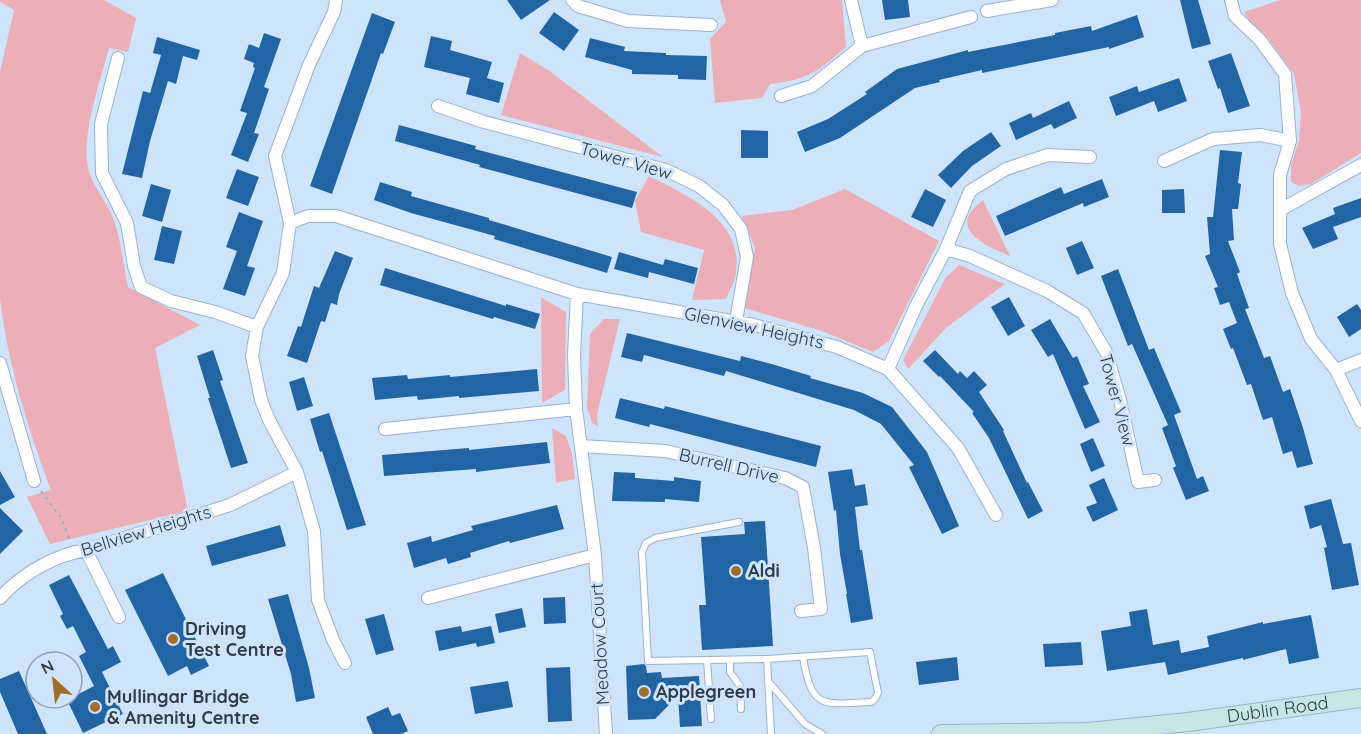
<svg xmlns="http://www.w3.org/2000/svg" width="1361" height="734" font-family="Quicksand,sans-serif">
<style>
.green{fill:#edafb7}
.building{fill:#2165a4}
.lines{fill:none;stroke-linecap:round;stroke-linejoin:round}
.service-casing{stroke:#97b2d0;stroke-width:8}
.minor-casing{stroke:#97b2d0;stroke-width:14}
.secondary-casing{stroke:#97b2d0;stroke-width:20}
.path{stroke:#9cafc4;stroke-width:2;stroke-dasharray:3 4.5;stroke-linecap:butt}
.service{stroke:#fff;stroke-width:6}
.minor{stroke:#fff;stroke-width:12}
.secondary{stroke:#c8e6e4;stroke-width:18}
.poi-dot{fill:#a26d26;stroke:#cee4fd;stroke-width:2}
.labels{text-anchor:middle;stroke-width:6;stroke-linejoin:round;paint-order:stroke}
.street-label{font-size:18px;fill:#2f3b47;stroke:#cee4fd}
.poi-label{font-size:18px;font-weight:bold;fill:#2f3b47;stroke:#cee4fd;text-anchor:start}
</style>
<rect width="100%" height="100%" fill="#cee4fd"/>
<path class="green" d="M0 0H104L136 18 128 52 109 48C101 78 83 131 87 161 90 184 103 196 112 215 121 237 123 264 128 287L200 325 155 348 188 511 50 544 27 497 51 490C28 429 8 365 0 299V72L14 10 0 2Z
M720 0H842L846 47C819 71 808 80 770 84L762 98 715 103 710 39 726 22Z
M1280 0H1361V153L1311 184 1299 186 1291 182V165L1299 141 1301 112 1294 74 1267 37 1250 22 1244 12Z
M520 53 548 70 663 157 501 115Z
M649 176C687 195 744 220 736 273 735 282 729 291 726 299L692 300 704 250 641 232 635 201Z
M845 189 939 241 889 341 873 352 822 331 744 308 755 248 742 216 792 210Z
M983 200 1010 256C996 250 957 236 970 213 973 208 979 204 983 200Z
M959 265 1005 284 946 328 908 369 903 360 946 277Z
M541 297 566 312 565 390 542 403Z
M604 319H620L597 415 598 426 592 423 587 407 590 334Z
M552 428 566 436 572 454 575 479 556 483Z"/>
<path class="building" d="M507 0H550L521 20Z
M882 0H908L910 17 885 20Z
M1180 0H1198L1211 44 1192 49Z
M554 12 579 30 564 51 539 33Z
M372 13 395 22 383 54 381 53 332 194 310 186Z
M1137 15 1144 37 1109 49V47L982 73V70L939 80 940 82 915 88 840 138 805 152 797 132 828 119 867 94 865 92 897 69 968 50V52L1055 35V33L1091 26 1092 31Z
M264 33 281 39 264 87 269 89 254 133 259 134 248 162 231 155 247 113 240 111 255 68 253 67 254 63 244 59 249 44 259 48Z
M431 36 452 41 450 50 492 62 487 78 504 83 499 103 466 94 470 78 424 67Z
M157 37 200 50 197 60 183 56 176 84 168 81 150 141 142 178 122 174 143 91 150 93 161 55 153 53Z
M590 38 625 47 624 51 666 53V55L707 56 706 80 678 79V75L632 74V70L585 57Z
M1231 53 1250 106 1228 113 1220 88 1218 89 1208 61Z
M1179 78 1187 101 1158 112 1154 101 1116 116 1109 97 1137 86 1139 92Z
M1069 101 1077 118 1054 129 1051 124 1016 140 1009 123 1031 113 1033 118Z
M399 125 476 146 475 149 637 192 632 208 479 167 480 165 395 141Z
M741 130 768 131V158H741Z
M991 132 1001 146 972 166 951 188 938 175 963 151Z
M1220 150 1242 152 1238 183 1241 184 1238 209H1232L1234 240 1228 241 1240 272 1237 274 1249 308 1245 309 1264 358 1270 356 1283 392 1290 389 1303 428 1313 464 1297 468 1292 451 1283 454 1272 417 1263 420 1251 384 1247 385 1233 348 1231 349 1223 329 1237 323 1229 302 1220 305 1214 288 1218 287 1205 256 1210 254 1207 217H1213Z
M237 169 259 177 248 206 226 198Z
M1102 179 1109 197 1084 207 1083 203 1005 236 996 216 1061 187 1064 194Z
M380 182 412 192 411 196 489 218V220L612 257 607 273 494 239 495 236 411 213 374 200Z
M151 184 171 190 162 222 142 216Z
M925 189 946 200 933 227 911 217Z
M1184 189 1185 213H1162V190Z
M1361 198V217L1333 227 1338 239 1313 249 1302 228 1335 214 1333 208Z
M239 212 263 221 247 266 255 268 245 296 223 289 237 251 226 247Z
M162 226 182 231 174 264 154 260Z
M1082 241 1094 268 1077 275 1066 248Z
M335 251 353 258 339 294 337 305 331 303 325 322 321 321 307 363 287 356 298 326 301 327 314 286 319 288Z
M619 252 663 265 665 259 698 268 694 284 649 272 648 278 614 269Z
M385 268 506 306V304L540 314 535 329 494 317 493 319 380 285Z
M1118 269 1149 350 1154 348 1181 412 1174 415 1197 479 1203 476 1209 491 1186 500 1173 468 1176 466 1162 428 1168 425 1132 344 1128 346 1101 276Z
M1009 297 1025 326 1008 336 991 307Z
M1357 304 1361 310V329L1349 337 1337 317Z
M1050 319 1073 358 1077 356 1089 384 1083 386 1100 422 1085 429 1053 354 1048 357 1031 330Z
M627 333 740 361 741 356 775 365 811 376 810 378 863 393 892 407 927 452 959 526 942 534 909 467 914 465 881 424 854 410 726 371 724 376 644 355 642 362 621 357Z
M213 350 223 380 220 381 248 463 231 468 208 398H210L197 356Z
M935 350 958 374 960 371 967 378 974 371 987 385 979 392 1004 430 1003 431 1027 483 1028 482 1043 511 1028 519 989 438 972 413 974 412 940 376 939 377 923 361Z
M537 369 539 391 459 398V396L418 400 417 396 375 400 372 378 407 375 408 379 450 375V377Z
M304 377 313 406 297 411 289 382Z
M620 398 664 409 665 406 821 446 816 467 650 424 649 427 615 418Z
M329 413 366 525 347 530 322 451 320 452 310 419Z
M1093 438 1105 466 1091 472 1080 444Z
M547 442 550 463 476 472V469L384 476 382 455 469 448V450Z
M852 469 855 486 865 484 868 505 855 507 860 550H862L873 619 851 623 846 594H847L840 554 836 510 834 511 828 472Z
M0 471 15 497 0 505Z
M614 472 635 473V478L674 481V477L701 481 699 502 665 499V502L612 501Z
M1104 478 1118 510 1093 522 1086 507 1097 503 1089 485Z
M1331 499 1343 544 1351 543 1359 585 1332 590 1324 548 1327 547 1321 525 1310 529 1304 506Z
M557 505 564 529 510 543 509 541 470 553 471 557 448 564 446 558 414 568 407 543 431 536 432 542 473 530 471 526Z
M0 508 23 531 0 554Z
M765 521 773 646 702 650 699 605H706L701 537 745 534 744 522Z
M280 525 286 546 212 566 206 546Z
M163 573 209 666 191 675 187 666 168 676 125 590Z
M69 575 108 649 113 646 121 662 102 672 123 714 83 733 67 700 94 686 79 656 86 652 73 626 67 629 60 616 63 614 49 585Z
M288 594 309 668 315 698 296 702 291 674 268 599Z
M565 597 566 623 544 624 543 598Z
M522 608 526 627 499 633 495 614Z
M1147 609 1153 645 1179 640 1181 653 1209 647 1207 636 1263 622V624L1311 615 1319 658 1289 664 1286 649 1243 660V658L1168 675 1165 662 1107 671 1101 631 1131 626 1129 612Z
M384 614 394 650 376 655 365 619Z
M461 626 462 632 491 626 495 643 477 647 476 643 439 651 435 631Z
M1081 642 1083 665 1045 667 1043 644Z
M957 657 959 680 919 685 916 662Z
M644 664 646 666 647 673 661 672 662 678 699 676 702 726 680 727 678 696 655 719 628 720 626 666Z
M570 667 572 721 548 722 546 668Z
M19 671 47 734H18L0 692V679Z
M508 681 513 707 475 714 470 687Z
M388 707 392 716 400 713 408 731 401 734H373L366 717Z"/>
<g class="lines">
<g class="service-casing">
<path id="service" d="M739 522 655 538 646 543 642 552 648 661 767 659 771 734
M767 659 870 652 878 693 875 699 871 702C823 704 812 711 803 657
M707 660 711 719
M730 660V672L740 686 741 709
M768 681 805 724 822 734"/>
</g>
<g class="minor-casing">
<path id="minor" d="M572 0 578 6 628 21 711 25
M1231 0 1235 16 1260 40 1285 74 1290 141 1280 175V244L1292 293 1311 339 1336 370 1361 421
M987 11 1052 0
M862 46 971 17
M118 58 101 124 102 173 127 223 134 266 141 287 171 301 215 312 257 327
M781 96 812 86 862 46 851 0
M438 106 484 122 666 170 699 186 723 205 741 229 747 257 736 321
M1164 161 1213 139 1261 135 1290 141
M1280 210 1361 165
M290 223 308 216H336L577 294 754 325 837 347 888 369 958 448 996 515
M946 249 970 256 1047 291 1083 313 1106 352 1120 400 1138 482 1155 480
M577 294 574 355 576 409 595 555 606 734
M0 363 34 481
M888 369 916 306 946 249 970 191 1006 169 1048 155 1090 157
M1336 370 1361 360
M385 429 576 409
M581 446 665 451 785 478 803 487 814 548 821 609 801 611
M297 472 314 531 318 600 333 640 345 663
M86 550 119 617
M0 598C22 574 54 555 86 550L230 505 297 472 269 420 261 400 252 356 257 327 283 273 290 223 275 156 309 65 334 12 336 0
M428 598 595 555"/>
</g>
<g class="secondary-casing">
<g id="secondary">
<path id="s1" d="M941 734 1088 732 1188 722 1361 698"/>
</g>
</g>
<path class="path" d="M41 491 62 519 70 541"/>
<use href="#service" class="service"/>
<use href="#minor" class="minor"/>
<use href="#secondary" class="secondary"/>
</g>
<g class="poi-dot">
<circle cx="736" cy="571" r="6"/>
<circle cx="173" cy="639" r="6"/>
<circle cx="644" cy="692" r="6"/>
<circle cx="95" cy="707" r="6"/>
</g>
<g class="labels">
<g class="street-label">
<text transform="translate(626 161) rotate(16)" y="6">Tower View</text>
<text transform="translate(754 328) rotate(12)" y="6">Glenview Heights</text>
<text transform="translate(1117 400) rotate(75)" y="6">Tower View</text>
<text transform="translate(729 466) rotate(13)" y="6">Burrell Drive</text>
<text transform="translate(146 531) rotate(-17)" y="6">Bellview Heights</text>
<text transform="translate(600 644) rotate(-93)" y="6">Meadow Court</text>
<text dy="6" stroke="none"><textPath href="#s1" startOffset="338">Dublin Road</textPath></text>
</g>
<g class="poi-label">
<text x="748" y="577">Aldi</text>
<text x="185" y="635">Driving<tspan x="185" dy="21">Test Centre</tspan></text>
<text x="656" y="698">Applegreen</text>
<text x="107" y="703">Mullingar Bridge<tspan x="107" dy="21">&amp; Amenity Centre</tspan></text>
</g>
</g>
<g transform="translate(54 680) rotate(333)"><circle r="28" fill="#cee4fd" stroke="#8ea0b4" stroke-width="1.5"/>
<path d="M0-4.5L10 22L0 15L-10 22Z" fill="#a26d26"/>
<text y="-9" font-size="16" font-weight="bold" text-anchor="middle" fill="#2f3b47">N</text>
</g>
</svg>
